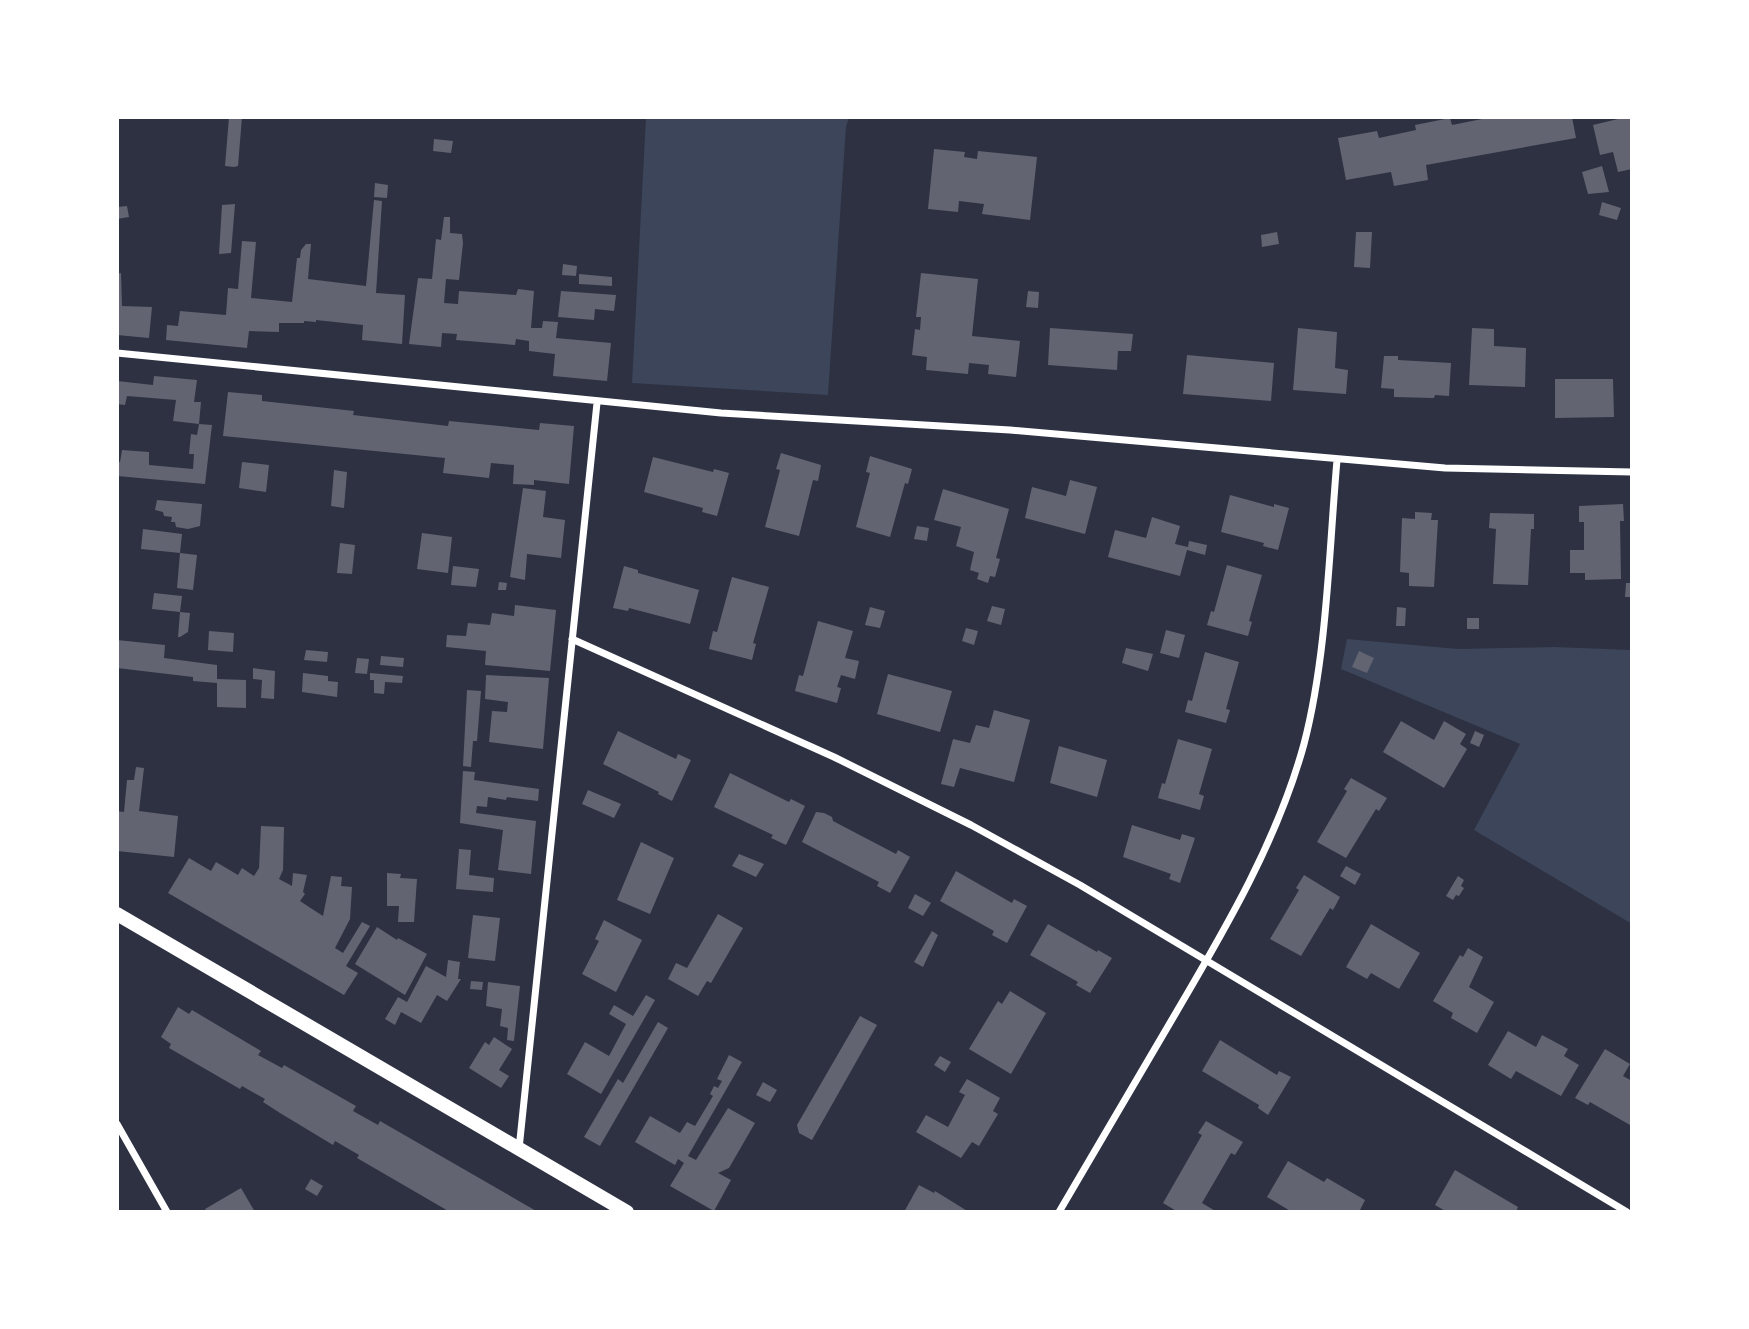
<svg xmlns="http://www.w3.org/2000/svg" width="1749" height="1329" font-family="Commissioner,sans-serif">
<style>
.green{fill:#3c4559}
.building{fill:#626471}
.lines{fill:none;stroke-linecap:round;stroke-linejoin:round}
.minor{stroke:#fff;stroke-width:7}
.secondary{stroke:#fff;stroke-width:14}
</style>
<rect width="100%" height="100%" fill="#2d3142"/>
<path class="green" d="M646 117H849L846 127 828 395 632 383Z
M1347 639 1458 649 1554 647 1632 650V924L1474 830 1520 744 1341 669Z"/>
<path class="building" d="M229 117H242L238 166 234 167 225 166Z
M1492 117H1572L1576 138 1426 165 1428 180 1394 186 1391 172 1346 180 1338 138 1377 131 1379 138 1416 130 1415 125 1450 118 1452 125Z
M1626 117H1632V169L1618 172 1613 152 1600 155 1593 125Z
M434 139 453 141 451 153 433 151Z
M934 149 965 152 964 157 977 159 978 151 1037 157 1030 220 982 214 984 204 959 201 958 212 928 209Z
M1602 166 1609 192 1588 194 1582 172Z
M375 183 388 185 387 198 374 197Z
M374 200 382 201 376 293 405 295 402 344 362 340 363 325 316 320V322L304 321V323H279V332L249 331 247 348 166 340 167 325 178 326 180 311 226 315 228 288 238 289 242 241 256 242 251 298 292 302 297 258H300L301 250 306 244H311L308 279 366 286Z
M1602 202 1621 208 1617 220 1599 215Z
M235 204 231 253 219 254 222 205Z
M127 206 129 217 117 219V207Z
M444 217H450V233L462 234 463 243 459 280 446 279 444 303 458 304 459 291 516 295 518 289 534 291 531 328H542L543 321 558 322 556 338 611 343 607 381 553 376 555 354 529 351V341L516 339 515 345 456 340 457 334 442 333 441 347 409 344 418 278 432 279 436 239 441 240Z
M1277 232 1279 244 1262 247 1261 235Z
M1356 232H1372L1370 268 1354 267Z
M563 264 577 266 576 276 562 275Z
M121 273 122 306 152 307 149 338 117 335V274Z
M921 273 978 279 972 336 1020 341 1016 377 988 374 989 365 969 363 968 374 926 370 927 357 912 355 915 329 920 330 921 317H916Z
M579 274 612 277V286L579 284Z
M561 291 616 295 614 311 595 309 594 320 558 317Z
M1028 291 1039 292 1038 308 1026 307Z
M1050 328 1133 334 1131 351H1118L1117 370 1048 365Z
M1298 328 1337 332 1335 368 1348 370 1346 394 1293 390Z
M1472 328 1494 329V346L1526 348 1525 387 1469 385Z
M1187 355 1274 363 1271 401 1183 394Z
M1384 356H1398V360L1451 363 1449 396 1435 395 1434 398 1394 397V389L1381 388Z
M154 376 197 380 194 402H201L199 424 173 421 176 400 127 396 125 405 117 404V381L153 385Z
M1555 379H1613L1614 417 1555 418Z
M228 392 262 395V401L354 411 353 415 448 426 449 421 539 430 540 423 574 426 569 484 534 480V485L513 484 514 465 491 463 489 478 443 473 445 458 223 436Z
M199 424 212 425 205 484 117 476V462H120L122 450 149 452V465L193 469 194 454H189L191 434 197 435Z
M781 453 821 465 818 481 813 480 799 536 765 527 780 470 776 469Z
M870 456 912 469 908 484 905 483 890 537 856 527 870 473 866 472Z
M653 457 713 472 714 469 729 473 717 516 702 512 703 508 644 492Z
M242 462 269 465 266 492 239 488Z
M334 470 347 472 344 508 331 506Z
M1070 480 1097 487 1085 534 1025 518 1032 487 1066 496Z
M523 488 546 491 543 517 565 520 561 558 527 554 525 580 510 577Z
M943 489 1009 509 996 558 1000 559 995 577 990 576 988 583 977 579 979 573 970 570 974 552 956 546 961 527 934 520Z
M1230 495 1274 507V504L1289 508 1278 550 1263 546 1264 543 1221 532Z
M157 500 202 504 200 526 188 529 176 527 175 522H171L172 517 164 516 163 512 155 510Z
M1623 504 1624 521H1620L1621 579 1585 580V573H1570V550H1584V522H1579V506Z
M1415 512 1432 513 1431 520H1438L1434 587 1409 586V573L1400 572 1402 518 1415 519Z
M1490 513 1534 514V529H1531L1528 585 1493 584 1496 529 1489 528Z
M1152 517 1180 526 1175 544 1188 547 1189 541 1207 545 1205 555 1187 550 1180 576 1108 557 1115 530 1146 538Z
M917 526 929 528 927 541 914 539Z
M143 529 182 534 180 553 141 549Z
M422 533 452 537 448 573 417 569Z
M340 543 355 545 352 574 337 573Z
M180 553 197 555 193 590 177 588Z
M1227 565 1262 575 1249 621 1252 622 1248 636 1207 625 1211 611 1214 612Z
M453 566 479 569 476 587 451 585Z
M624 566 638 570V573L699 590 690 624 629 608 628 611 613 608Z
M732 577 769 587 753 643 756 644 752 660 709 649 713 631 717 632Z
M499 582 507 583 506 590H498Z
M1626 583H1632V597H1625Z
M154 593 182 596 180 612 152 609Z
M515 605 556 610 550 671 485 665 486 651 446 647 447 635 466 636 468 623 490 625 492 613 514 616Z
M992 606 1005 609 1001 625 987 621Z
M870 607 885 611 880 628 865 625Z
M1397 607 1406 608 1405 626H1396Z
M180 612 190 613 188 632 180 637H178Z
M1467 618H1479V629H1467Z
M818 621 853 631 845 658 859 661 855 679 841 675 837 687 841 688 837 703 795 691 799 675 803 676Z
M966 628 978 631 974 645 962 641Z
M1166 630 1185 635 1179 658 1160 653Z
M209 631 234 633 233 652 208 650Z
M117 640 165 645 164 658 217 665V679L246 680V708L217 707V683L193 681V677L117 668Z
M1126 648 1153 654 1148 671 1122 663Z
M306 650 328 652 327 662 304 660Z
M1359 651 1374 658 1367 673 1352 667Z
M1205 652 1239 662 1226 709 1230 710 1226 723 1185 712 1188 700 1192 701Z
M381 656 404 658 403 667 380 665Z
M357 658 369 659 367 674 355 673Z
M253 668 275 671 274 699 261 698 262 680 253 679Z
M303 673 328 676V681L338 682 337 697 302 692Z
M370 673 403 676 402 683 385 682 384 694 374 693V680H370Z
M888 674 952 691 940 732 877 714Z
M486 675 549 678 543 749 489 742 492 711 507 712 508 702 485 699Z
M467 690 481 691 477 741H473L471 767 463 766Z
M994 710 1030 720 1014 782 960 768 954 787 941 784 953 739 970 743 976 725 989 728Z
M1401 721 1434 740 1444 721 1466 734 1460 744 1467 749 1444 788 1383 752Z
M618 731 676 759 678 754 691 760 672 801 658 794 659 792 603 764Z
M1475 731 1484 735 1479 747 1470 743Z
M1178 739 1212 749 1199 794 1204 796 1200 810 1158 798 1162 783 1165 784Z
M1059 746 1107 760 1097 797 1050 783Z
M136 767 144 768 139 811 178 816 174 857 117 851V811L124 812 127 780H134Z
M463 771 475 772 474 780 539 789 538 801 507 797 506 800 488 797 487 807 477 806 476 813 536 821 531 874 498 870 503 830 460 823Z
M730 773 789 802 791 799 805 806 786 845 771 838 773 835 714 807Z
M1351 778 1387 798 1379 811 1376 809 1346 858 1317 842 1347 791 1344 789Z
M588 790 621 804 614 818 582 804Z
M816 812 824 813 832 817 833 821 896 854 898 850 910 857 890 893 877 886 879 882 802 842Z
M1132 825 1180 840 1182 834 1195 838 1180 883 1169 879 1171 874 1123 857Z
M261 826 284 827 283 870 279 879 292 886 293 873 307 875 303 892 305 894 300 901 309 907 323 916 331 876 342 877 341 886 352 887 350 919 335 948 343 953 362 922 370 926 346 966 358 973 344 995 168 893 189 858 211 871 216 862 238 875 242 868 254 876 259 868Z
M641 842 674 858 650 914 617 900Z
M459 849 471 850 469 875 494 878 493 892 456 889Z
M739 854 764 864 756 877 732 866Z
M1346 866 1361 874 1355 885 1340 876Z
M956 871 1012 903 1014 899 1027 906 1007 943 992 935 994 931 940 901Z
M387 873 401 874 400 878 417 879 414 922H398L399 906H387Z
M1304 875 1340 897 1333 910 1330 908 1301 956 1270 939 1299 890 1296 888Z
M1458 876 1464 880 1461 886 1464 888 1459 896 1456 895 1453 900 1446 896Z
M915 894 931 903 923 916 908 908Z
M718 914 743 928 711 983 707 981 698 996 668 979 676 963 687 968Z
M473 915 500 918 495 961 468 958Z
M604 920 642 940 616 992 582 974 599 941 595 939Z
M1048 924 1097 952 1098 950 1112 958 1090 993 1076 985 1078 982 1030 955Z
M1371 924 1420 953 1399 989 1371 973 1367 979 1346 967Z
M377 927 397 940 398 938 427 954 405 995 355 964Z
M932 931 938 935 923 967 914 962Z
M1468 948 1483 957 1469 987 1494 1002 1477 1033 1451 1018 1453 1013 1433 1001 1460 955 1463 957Z
M448 960 460 962 458 979H461L447 1001 437 995 421 1023 401 1012 395 1025 385 1019 398 997 407 1002 426 966 446 977Z
M471 981 483 982 482 990 470 989Z
M488 982 520 986 514 1041 507 1040 508 1028 500 1026 502 1009 486 1006Z
M1010 991 1046 1013 1011 1074 969 1049 998 1001 1002 1004Z
M646 995 655 1000 601 1094 567 1074 585 1042 609 1056 626 1024 609 1014 614 1005 633 1016Z
M178 1007 189 1014 192 1010 261 1051 258 1055 282 1068 284 1065 356 1106 353 1111 378 1125 380 1121 538 1212H450L357 1158 359 1155 335 1141 333 1145 280 1113 263 1102 265 1099 242 1086 240 1089 169 1048 171 1044 161 1037Z
M860 1016 877 1025 812 1140 799 1133 797 1125Z
M658 1022 668 1028 600 1146 584 1137 618 1079 623 1083Z
M1508 1031 1536 1047 1542 1035 1568 1049 1564 1056 1579 1065 1561 1096 1516 1071 1511 1079 1488 1065Z
M494 1037 512 1049 499 1070 509 1076 501 1088 469 1068 485 1042 489 1045Z
M1220 1040 1277 1075 1279 1071 1291 1077 1268 1115 1258 1108 1259 1105 1202 1071Z
M1605 1049 1630 1064 1623 1076 1632 1081 1630 1125 1590 1102 1588 1105 1575 1098Z
M729 1055 742 1062 688 1156 696 1160 728 1108 755 1123 729 1168 718 1173 731 1180 714 1211 670 1186 684 1163 678 1159 675 1165 635 1142 650 1116 680 1133 687 1122 695 1126 713 1096 710 1094 714 1086 718 1088 722 1081 717 1079Z
M940 1056 951 1062 945 1072 934 1065Z
M967 1079 1000 1098 993 1111 998 1114 979 1146 972 1142 961 1158 916 1132 926 1115 948 1127 965 1095 959 1092Z
M763 1082 777 1090 770 1102 756 1095Z
M1206 1121 1243 1142 1235 1155 1231 1153 1202 1203 1217 1212H1178L1163 1203 1202 1135 1198 1133Z
M1288 1161 1324 1182 1327 1178 1365 1200 1359 1212H1292L1267 1197Z
M1455 1170 1518 1207 1516 1212H1447L1435 1205Z
M311 1179 323 1186 317 1196 305 1189Z
M919 1185 934 1193 935 1191 969 1212H904Z
M241 1188 255 1212H207L205 1209Z"/>
<g class="lines">
<path class="minor" d="M117 353 721 413 1010 430 1445 468 1632 472
M572 639 834 757 971 825 1080 885 1627 1212
M117 1124 167 1212
M519 1149 597 403
M1059 1212C1099 1145 1138 1078 1177 1011 1227 926 1278 839 1304 744 1327 656 1329 551 1337 460"/>
<path class="secondary" d="M117 914 627 1212"/>
</g>
<rect width="1749" height="1329" fill="none" stroke="#ffffff" stroke-width="238"/>
</svg>
